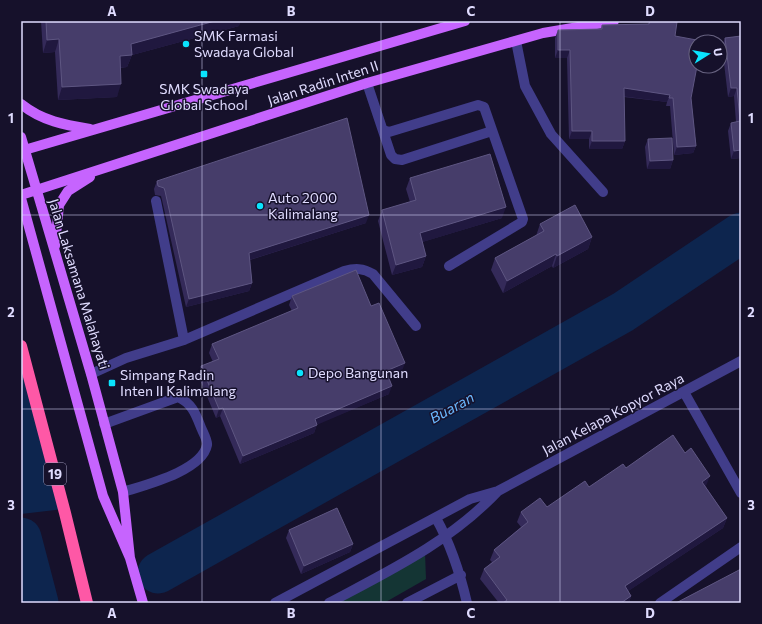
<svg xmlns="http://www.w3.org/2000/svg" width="762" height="624" font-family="Commissioner,sans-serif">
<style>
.green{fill:#143534}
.water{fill:#0d254e}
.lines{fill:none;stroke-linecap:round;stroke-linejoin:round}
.river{stroke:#0d254e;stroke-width:41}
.service{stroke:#413d8a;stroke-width:10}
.minor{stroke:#413d8a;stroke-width:10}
.primary{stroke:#c664fe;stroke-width:10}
.motorway{stroke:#fe58a6;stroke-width:12}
.wall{fill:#342a59}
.shaded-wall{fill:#20183f}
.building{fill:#463d6a;stroke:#5e5682}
.grid{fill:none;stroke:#e0dcff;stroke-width:1;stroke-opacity:0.55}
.poi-dot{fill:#0ae3fd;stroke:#16112b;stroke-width:1.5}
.labels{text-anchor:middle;stroke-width:3;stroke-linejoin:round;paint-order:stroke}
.shield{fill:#16112b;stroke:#a39fbf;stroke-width:1}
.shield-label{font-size:13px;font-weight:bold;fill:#e0dcff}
.poi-label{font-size:14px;fill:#e0dcff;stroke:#16112b;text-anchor:start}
.street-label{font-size:14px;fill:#e0dcff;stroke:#16112b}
.water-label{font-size:15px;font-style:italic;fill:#6bb8fe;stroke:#16112b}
.neatline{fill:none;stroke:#e0dcff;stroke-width:1.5}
.grid-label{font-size:13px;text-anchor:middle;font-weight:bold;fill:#e0dcff}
</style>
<rect width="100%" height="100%" fill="#16112b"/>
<path class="green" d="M425 553 426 579 384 603H329Z"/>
<path class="water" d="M21 346 64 509 21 514Z"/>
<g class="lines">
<path class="river" d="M21 538 38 603
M158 573 623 312 741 233"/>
<path class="service" d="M516 41 525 86 551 134 603 192
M367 83 391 155 395 159 402 160 492 131
M383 130 389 132 478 105 484 107 523 219 522 222 449 266
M156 201 184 340
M91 374 126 358 184 340 344 271C355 268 363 268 373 274L416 326
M104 424 178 397C191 403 195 412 200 425 202 431 208 440 207 445 202 471 145 485 123 492"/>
<path class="minor" d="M684 392 741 493
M436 518C451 545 460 573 467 603
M275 603 470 499 498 491 741 361
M329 603C389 571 450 542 498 491
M407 603 461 575
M660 603 741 547"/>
<path class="primary" d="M21 104C42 121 65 125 90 129
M21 137 91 374 123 492 130 558
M21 151 465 21
M21 195 367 83 543 33 614 21
M21 198 103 496 130 558 143 603
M55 246 59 205 68 191 90 177"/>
<path class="motorway" d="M21 346 65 513 87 603"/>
</g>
<path class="wall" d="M41 21H240L239 26 132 55 127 67 120 68 117 97 58 100 55 52 43 53Z
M649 21H670L675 36 691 98 696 146 693 153 674 155 670 106H666L667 102 624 97 625 141 622 149H589V139H569L567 58H555V38L558 30 601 29 602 25 648 24Z
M741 36V158L731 159 728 131 731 123 736 122 734 96 728 97 722 46 725 38Z
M648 139 673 160 670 169H647L645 147Z
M410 178 502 218 422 242 426 256 422 267 392 275 378 221 382 210 410 202 406 189Z
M157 181 366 223 250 260 252 283 249 291 186 307 162 200 161 196 155 195 154 189Z
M540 224 592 237 588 249 553 268 552 266 503 293 491 270 495 258 536 236Z
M292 296 371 306 402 371 389 377V394L317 424 314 433 240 464 220 416 216 418 198 375 201 366 213 362 209 353 212 344 292 311 289 305Z
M626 468 706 486V487L727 518 723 528 628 591 631 596 629 603H499L480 579 484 569 492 562 490 560 494 550 521 527 517 522 521 512 547 507 589 487Z
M289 530 353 544 350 552 301 574 286 538Z"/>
<path class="shaded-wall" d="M215 21H240L239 26 132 55 127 67 115 68 120 56 131 44Z
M59 39 55 52 43 53 47 40Z
M558 50H570L567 58H555Z
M121 84 117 97 58 100 62 87Z
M624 88 670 95 667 102 621 96Z
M731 88H737L734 96 728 97Z
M572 131H592L589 139H569Z
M592 141H625L622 149H589Z
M696 146 693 153 674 155 677 147Z
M741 150V158L731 159 734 151Z
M673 160 670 169H647L650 161Z
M506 207 502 218 416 244 420 233Z
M369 215 366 223 246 261 249 253Z
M592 237 588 249 553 268 557 256Z
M556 254 552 266 503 293 507 281Z
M426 256 422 267 392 275 396 265Z
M252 283 249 291 186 307 189 299Z
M405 363 402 371 383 379 386 371Z
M392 386 389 394 312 427 315 419Z
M223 408 220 416 216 418 219 409Z
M317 425 314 433 240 464 243 456Z
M710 476 706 486 699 492 702 482Z
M727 518 723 528 621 596 625 586Z
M353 544 350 552 301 574 304 566Z
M631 596 629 603H621Z"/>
<path class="building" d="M46 21H215L131 44 132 55 120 56 121 84 62 87 59 39 47 40Z
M650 21H670L677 22 675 36 702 41 701 42H696V66H697L691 98 696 146 677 147 673 98H669L670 95 624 88 625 141H592V131H572L570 50H558V30L602 29V25L649 24Z
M741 36V150L734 151 731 123 740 121 737 88H731L725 38Z
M347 118 369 215 249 253 252 283 189 299 165 191 164 188 158 186 157 181Z
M672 138 673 160 650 161 648 139Z
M490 154 506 207 420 233 426 256 396 265 382 210 416 200 410 178Z
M575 205 592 237 557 256 556 254 507 281 495 258 544 231 540 224Z
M356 270 371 306 379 303 405 363 386 371 392 386 315 419 317 425 243 456 223 408 219 409 201 366 219 359 212 344 298 308 292 296Z
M673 435 685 453 691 448 710 476 702 482 727 518 625 586 631 596 621 603H503L507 600 484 569 500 557 494 550 528 522 521 512 540 498 547 507 585 481 589 487 623 464 626 468Z
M337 508 353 544 304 566 289 530Z
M741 569V603H676Z"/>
<path class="grid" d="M202 21V603M381 21V603M560 21V603M21 215H741M21 409H741"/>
<g class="poi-dot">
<circle cx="186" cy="44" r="4"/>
<rect x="200" y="70" width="8" height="8" rx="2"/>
<circle cx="260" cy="206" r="4"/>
<circle cx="300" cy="373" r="4"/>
<rect x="108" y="379" width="8" height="8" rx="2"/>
</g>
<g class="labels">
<rect class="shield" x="44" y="463" width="22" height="22" rx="3"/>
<g class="shield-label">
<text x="55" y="479">19</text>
</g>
<g class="poi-label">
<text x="194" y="41">SMK Farmasi<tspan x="194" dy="16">Swadaya Global</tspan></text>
<text x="204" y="94" text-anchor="middle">SMK Swadaya<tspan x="204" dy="16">Global School</tspan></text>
<text x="268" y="203">Auto 2000<tspan x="268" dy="16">Kalimalang</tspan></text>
<text x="308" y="378">Depo Bangunan</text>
<text x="120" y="380">Simpang Radin<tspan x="120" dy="16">Inten II Kalimalang</tspan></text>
</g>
<g class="street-label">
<text transform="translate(323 83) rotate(-18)" y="5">Jalan Radin Inten II</text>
<text transform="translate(79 284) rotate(73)" y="5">Jalan Laksamana Malahayati</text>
<text transform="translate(613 414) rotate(-28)" y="5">Jalan Kelapa Kopyor Raya</text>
</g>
<g class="water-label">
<text transform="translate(452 408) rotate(-29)" y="5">Buaran</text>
</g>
</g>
<rect width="762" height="624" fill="none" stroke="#16112b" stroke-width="44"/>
<g transform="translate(708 54) rotate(79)"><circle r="19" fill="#16112b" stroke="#676280"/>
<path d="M0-3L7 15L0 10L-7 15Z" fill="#0ae3fd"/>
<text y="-6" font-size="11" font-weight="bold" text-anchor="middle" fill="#e0dcff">U</text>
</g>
<rect x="22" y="22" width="718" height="580" class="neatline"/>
<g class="grid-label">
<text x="112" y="16">A</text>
<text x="291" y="16">B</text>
<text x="471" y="16">C</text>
<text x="650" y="16">D</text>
<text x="11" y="123">1</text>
<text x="751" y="123">1</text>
<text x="11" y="317">2</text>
<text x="751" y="317">2</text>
<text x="11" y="510">3</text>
<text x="751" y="510">3</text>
<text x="112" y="618">A</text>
<text x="291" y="618">B</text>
<text x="471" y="618">C</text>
<text x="650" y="618">D</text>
</g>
</svg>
